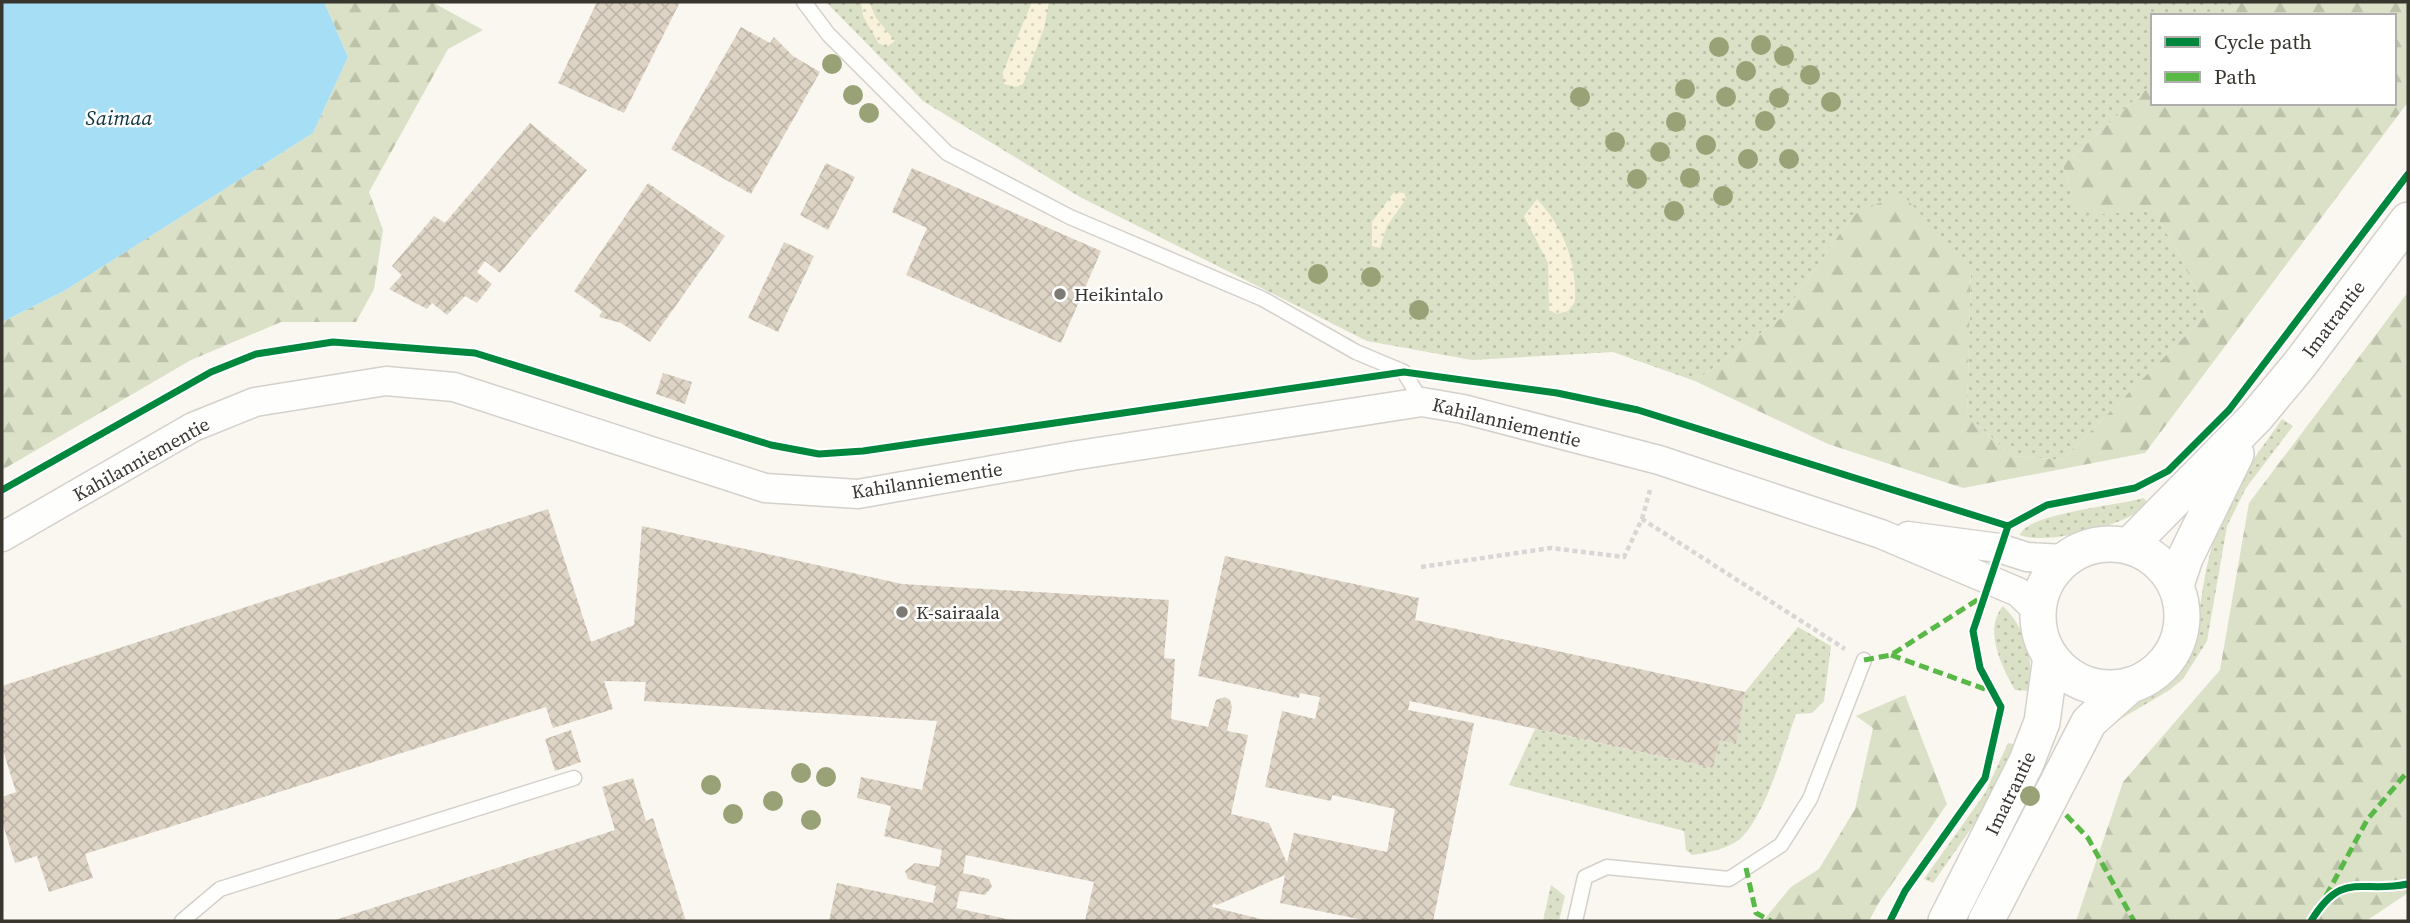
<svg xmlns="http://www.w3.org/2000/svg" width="2410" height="923" font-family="'Source Serif 4',serif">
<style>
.grass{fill:url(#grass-dots)}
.forest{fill:url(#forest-firs)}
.sand{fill:url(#sand-dots)}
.water{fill:#a6def6}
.building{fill:url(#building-cross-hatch)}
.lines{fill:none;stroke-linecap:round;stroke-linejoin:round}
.service-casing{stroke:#d4d1cb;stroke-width:17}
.minor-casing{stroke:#d4d1cb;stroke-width:31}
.tertiary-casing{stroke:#d4d1cb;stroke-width:38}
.path{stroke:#d9d7d6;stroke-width:4.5;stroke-dasharray:5 3.5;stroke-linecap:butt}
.service{stroke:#fefefd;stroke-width:14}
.minor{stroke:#fefefd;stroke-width:28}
.tertiary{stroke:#fefefd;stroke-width:35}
.quiet{stroke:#58b947;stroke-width:5;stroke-dasharray:10 5;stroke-linecap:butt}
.cycleway-casing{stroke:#fff;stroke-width:11}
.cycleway{stroke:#00873e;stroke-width:7}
.tree{fill:#99a176}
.poi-dot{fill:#7d7973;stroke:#fff;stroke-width:2.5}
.labels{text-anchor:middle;stroke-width:5;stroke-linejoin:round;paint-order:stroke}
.poi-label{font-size:19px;fill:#39352f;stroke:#fff;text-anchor:start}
.street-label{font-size:19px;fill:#39352f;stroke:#fff}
.water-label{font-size:21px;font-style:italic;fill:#0b3241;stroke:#fff}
</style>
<defs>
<pattern id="grass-dots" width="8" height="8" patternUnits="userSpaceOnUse" patternTransform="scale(1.75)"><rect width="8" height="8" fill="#dae1c6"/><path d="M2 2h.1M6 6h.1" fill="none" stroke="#bcc2aa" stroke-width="1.8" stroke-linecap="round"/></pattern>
<pattern id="forest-firs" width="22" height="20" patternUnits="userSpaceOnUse" patternTransform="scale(1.75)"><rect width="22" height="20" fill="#dae1c6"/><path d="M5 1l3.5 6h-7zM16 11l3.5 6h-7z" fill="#bcc2aa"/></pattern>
<pattern id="sand-dots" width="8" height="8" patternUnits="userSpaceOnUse" patternTransform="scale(1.75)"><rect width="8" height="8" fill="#f9f2db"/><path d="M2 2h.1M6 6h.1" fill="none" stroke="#d6d0bc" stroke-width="1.8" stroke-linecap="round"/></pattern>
<pattern id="building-cross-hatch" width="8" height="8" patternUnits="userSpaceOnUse" patternTransform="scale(1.75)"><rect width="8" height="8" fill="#ded4c5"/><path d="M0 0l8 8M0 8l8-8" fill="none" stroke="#bfb7aa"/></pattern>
</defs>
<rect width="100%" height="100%" fill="#faf6f0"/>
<path class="grass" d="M826 2H2241L2225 16H2153V83L2063 165 2078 215 2153 210 2183 261 2206 315 2062 460 2012 456 1967 415 1971 268 1853 215 1780 319 1695 381 1613 352 1472 360 1367 341 1080 197 923 101Z
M2282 419 2293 426 2246 488 2227 526 2207 641 2183 679 2168 691 2112 724 2099 738C2116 696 2166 694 2187 655 2199 633 2199 607 2204 582 2207 563 2213 543 2218 525 2230 486 2260 452 2282 419Z
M2143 498 2149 503C2130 525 2047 546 2020 535 2027 513 2118 506 2143 498Z
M2003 606C2027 630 2032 658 2031 691L2015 690C2002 667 1983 630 2003 606Z
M1798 627 1831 646 1824 701 1812 713 1796 714C1784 748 1767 810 1743 836 1732 848 1708 853 1692 855L1686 850 1684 831 1509 785 1535 729 1713 768 1720 740 1736 743 1745 692Z
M2008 743 2017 745 1991 800 1933 883 1924 879 1985 793Z
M1551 885 1565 896 1559 921H1543Z"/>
<path class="forest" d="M324 2H432L483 30 448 49 369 192 383 230 374 289 356 322H281L191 360 2 470V322L64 291 313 133 348 57Z
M2241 2H2408V102L2145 453 1963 488 1828 444 1695 381 1780 319 1853 215 1901 193 1971 268 1967 415 2012 456 2062 460 2206 315 2183 261 2153 210 2078 216 2063 165 2153 83V103H2394V16H2225Z
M2408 292V893L2366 921H2076L2123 782 2220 670 2249 503Z
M1905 695 1947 804 1878 904 1869 921H1763L1791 887 1819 869 1855 809 1873 728 1856 716Z"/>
<path class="sand" d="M861 2H869L876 18 895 41 888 46 879 44 863 16Z
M1032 2H1049L1044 28 1023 84 1016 87 1004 84 1003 72Z
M1394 192 1404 193 1406 199 1387 226 1380 248 1372 246V222Z
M1537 199C1564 228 1577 263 1575 302L1568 311 1557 314 1549 310 1548 263 1524 216Z"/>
<path class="water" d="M2 2H324L348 57 313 133 64 291 2 322Z"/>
<path class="building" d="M597 2H680L624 113 558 83Z
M741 27 770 43 774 37 793 56 820 72 751 194 671 149Z
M530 123 587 170 500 273 485 261 477 272 492 284 477 303 465 296 447 315 432 303 427 309 389 289 402 275 392 266 434 216 445 223Z
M826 163 855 177 828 230 800 215Z
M912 168 1101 251 1061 343 906 275 927 228 892 212Z
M648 183 725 236 650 342 621 323 599 317 602 311 574 291Z
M784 242 814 256 778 332 748 318Z
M663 373 692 382 685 404 656 394Z
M548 509 591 642 634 625 642 526 902 584 1169 600 1164 658 1175 659 1171 719 1208 727 1216 700 1225 697 1230 700 1232 707 1227 731 1248 735 1231 814 1269 823 1287 863 1294 833 1387 852 1395 809 1332 795 1331 801 1265 787 1282 711 1315 719 1320 697 1300 693 1299 698 1198 676 1225 556 1419 598 1415 620 1745 692 1736 744 1720 740 1713 768 1410 701 1408 710 1474 723 1433 921H1368L1280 903 1285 875 1217 905 1213 903 1212 907 1269 921H1085L1094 882 966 855 963 873 989 879 992 887 985 895 960 891 956 908 1016 921H829L837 883 933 903 936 886 908 879 905 871 915 863 939 867 942 850 884 836 891 806 857 798 861 777 922 790 937 721 644 701 646 682 604 681 613 709 553 728 546 707 85 854 93 878 49 892 37 856 15 863 2 821V797L16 792 2 747V686Z
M571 730 581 762 555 771 545 739Z
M633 778 646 821 653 818 686 921H332L615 830 602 787Z"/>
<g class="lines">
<g class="service-casing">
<path id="service" d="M804 2 828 34 947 153 1070 217 1263 299 1356 352 1404 372 1422 402
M182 921 220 889 574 778
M1575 921 1585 877 1607 867 1729 879 1781 845 1810 799 1864 660"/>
</g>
<g class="minor-casing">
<path id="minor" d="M1908 536 1999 548 2027 557 2066 559
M2 537 193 427 255 402 386 381 454 387 765 488 858 494 1072 456 1422 402 1463 409 1659 460 1881 534 2018 592 2038 611"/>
</g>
<g class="tertiary-casing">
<path id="tertiary" d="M2038 616a72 72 0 1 1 144 0a72 72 0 1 1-144 0Z
M2129 546 2256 417 2300 364 2408 220
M2176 585 2185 558 2236 454
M1946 921 2026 763 2042 722 2051 657
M1986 921 2089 722 2130 685"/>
</g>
<path class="path" d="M1642 519 1650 490
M1421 567 1551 548 1624 557 1642 519 1845 649"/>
<use href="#service" class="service"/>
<use href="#minor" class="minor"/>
<use href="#tertiary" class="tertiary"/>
<path class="quiet" d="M1891 655 1993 692
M1864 660 1891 655 1985 595
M2066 815 2088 838 2134 921
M1746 868 1756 913 1771 921
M2326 896 2367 820 2408 771"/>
<g class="cycleway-casing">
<path id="cycleway" d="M2 490 211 372 256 354 333 342 475 353 771 445 819 454 863 451 1404 372 1557 393 1638 410 2008 526
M1890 921 1905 891 1985 778 2001 707 1980 668 1973 631 2008 526 2047 505 2135 488 2168 471 2229 410 2408 174
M2311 921C2343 869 2360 894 2408 884"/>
</g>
<use href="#cycleway" class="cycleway"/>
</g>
<g class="tree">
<circle cx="1761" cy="45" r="10"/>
<circle cx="1719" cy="47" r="10"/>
<circle cx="1784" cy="56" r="10"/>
<circle cx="832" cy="64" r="10"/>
<circle cx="1746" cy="71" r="10"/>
<circle cx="1810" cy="75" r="10"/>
<circle cx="1685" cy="89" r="10"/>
<circle cx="853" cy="95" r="10"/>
<circle cx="1580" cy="97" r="10"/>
<circle cx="1726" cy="97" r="10"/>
<circle cx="1779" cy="98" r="10"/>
<circle cx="1831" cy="102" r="10"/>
<circle cx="869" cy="113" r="10"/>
<circle cx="1765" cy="121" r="10"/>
<circle cx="1676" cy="122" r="10"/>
<circle cx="1615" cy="142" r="10"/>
<circle cx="1706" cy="145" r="10"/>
<circle cx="1660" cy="152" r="10"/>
<circle cx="1748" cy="159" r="10"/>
<circle cx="1789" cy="159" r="10"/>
<circle cx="1690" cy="178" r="10"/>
<circle cx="1637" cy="179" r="10"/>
<circle cx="1723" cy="196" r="10"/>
<circle cx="1674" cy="211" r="10"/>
<circle cx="1318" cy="274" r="10"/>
<circle cx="1371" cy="277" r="10"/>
<circle cx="1419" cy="310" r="10"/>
<circle cx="801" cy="773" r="10"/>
<circle cx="826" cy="777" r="10"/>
<circle cx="711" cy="785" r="10"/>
<circle cx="2030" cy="796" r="10"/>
<circle cx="773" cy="801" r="10"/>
<circle cx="733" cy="814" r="10"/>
<circle cx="811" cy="820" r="10"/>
</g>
<g class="poi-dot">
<circle cx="1060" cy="294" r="7"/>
<circle cx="902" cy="612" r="7"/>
</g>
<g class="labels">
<g class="poi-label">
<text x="1074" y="301">Heikintalo</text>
<text x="916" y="619">K-sairaala</text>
</g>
<g class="street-label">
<text transform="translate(2333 319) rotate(-53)" y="7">Imatrantie</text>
<text transform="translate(1507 422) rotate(14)" y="7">Kahilanniementie</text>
<text transform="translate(141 459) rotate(-29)" y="7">Kahilanniementie</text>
<text transform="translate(927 480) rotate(-9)" y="7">Kahilanniementie</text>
<text transform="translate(2010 793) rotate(-64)" y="7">Imatrantie</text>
</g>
<g class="water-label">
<text x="119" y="125">Saimaa</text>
</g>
</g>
<rect width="2410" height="923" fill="none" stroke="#39352f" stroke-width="7"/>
<rect x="2151" y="14" width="245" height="91" fill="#ffffff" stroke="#b0aeac" stroke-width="2"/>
<rect x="2165" y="37" width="35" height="10" fill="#00873e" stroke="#b0aeac" stroke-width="2"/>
<text x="2214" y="49" font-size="21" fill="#39352f">Cycle path</text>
<rect x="2165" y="72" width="35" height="10" fill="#58b947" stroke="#b0aeac" stroke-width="2"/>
<text x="2214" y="84" font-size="21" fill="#39352f">Path</text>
</svg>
